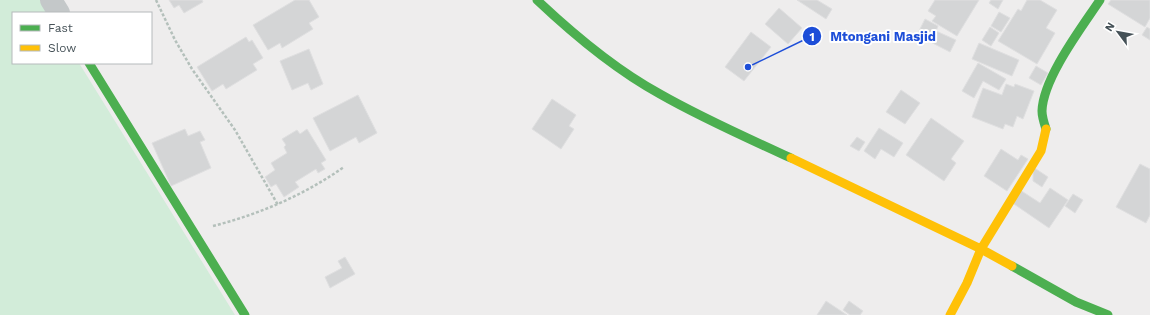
<svg xmlns="http://www.w3.org/2000/svg" width="1150" height="315" font-family="'Work Sans',sans-serif">
<style>
.green{fill:#d2ecd9}
.building{fill:#d4d5d6;stroke:#dfdfe0}
.lines{fill:none;stroke-linecap:round;stroke-linejoin:round}
.path{stroke:#b4c0bb;stroke-width:2.5;stroke-dasharray:3 2;stroke-linecap:butt}
.street{stroke:#c4c8c9;stroke-width:22}
.fast{stroke:#4caf50;stroke-width:9}
.slow{stroke:#ffc107;stroke-width:9}
.leader{fill:none;stroke:#1d4ed8;stroke-width:1.5}
.callout-dot{fill:#1d4ed8;stroke:#fff;stroke-width:1.5}
.mark-label{font-size:12px;text-anchor:middle;font-weight:bold;fill:#fff}
.callout-label{font-size:13px;text-anchor:middle;font-weight:bold;fill:#1d4ed8;stroke:#fff;stroke-width:4;stroke-linejoin:round;paint-order:stroke}
</style>
<rect width="100%" height="100%" fill="#eeeded"/>
<path class="green" d="M0 0H41L49 13H13V63H79L235 315H0Z"/>
<path class="building" d="M169 0H202L203 2 184 13 179 5 174 8Z
M295 0H309L319 17 309 23 313 29 282 48 280 43 268 50 253 25Z
M797 0H817L832 9 826 19Z
M935 0H979L957 36 932 21 936 16 928 11Z
M991 0H1003L998 9 989 3Z
M1027 0H1040L1057 10 1046 28 1055 33 1037 64 998 41 1018 9 1021 11Z
M1111 0H1150V18L1145 27 1108 4Z
M779 8 802 28 788 44 765 24Z
M999 12 1010 18 1001 32 991 26Z
M925 19 938 26 936 31 956 40 950 52 917 35Z
M990 27 999 33 991 46 982 40Z
M1147 27 1150 29V40L1142 35Z
M751 32 771 47 744 81 725 67Z
M246 37 249 42 252 40 263 58 253 64 257 70 226 89 223 84 212 91 197 67Z
M979 43 1019 60 1012 76 972 59Z
M309 49 323 84 311 90 308 83 292 90 280 61Z
M978 63 1006 79 999 90 983 81 974 98 962 91Z
M1036 66 1048 73 1041 85 1029 78Z
M1006 84 1014 87 1015 84 1034 91 1023 119 1017 116 1013 127 1005 124 1003 129 972 117 983 88 1002 95Z
M901 90 920 103 905 124 886 112Z
M358 95 377 133 359 143 356 137 330 151 313 118Z
M552 99 576 115 569 126 574 129 561 149 532 129Z
M931 118 964 141 951 159 956 163 944 181 906 155Z
M879 128 903 143 894 157 881 149 875 159 864 151Z
M185 129 188 136 200 131 205 140 200 142 211 168 171 186 152 143Z
M307 129 326 160 321 163 325 169 318 173 316 169 295 182 299 187 284 197 276 184 271 187 265 177 275 170 271 163 287 153 284 147 286 145 282 139 297 130 300 134Z
M857 137 865 142 859 151 850 146Z
M1001 149 1018 160 1021 155 1028 159 1007 191 984 176Z
M1140 164 1150 169V215L1146 223 1116 207Z
M1033 167 1048 177 1042 187 1033 181Z
M1050 188 1068 200 1049 228 1011 202 1020 190 1040 203Z
M1073 194 1083 200 1075 213 1065 206Z
M345 257 355 274 330 288 325 277 342 268 338 261Z
M826 301 847 315H817Z
M849 301 863 311 860 315H850L843 310Z"/>
<g class="lines">
<path class="path" d="M156 0 175 40 192 69 235 130 278 205
M213 226C260 214 304 195 344 167"/>
<path class="street" d="M51 0 59 13"/>
<path class="fast" d="M537 0C573 34 616 70 660 94 702 118 747 138 791 158
M89 63 245 315
M1046 129C1044 123 1042 116 1042 111 1043 78 1082 27 1100 0
M1012 266 1076 302 1108 315"/>
<path class="slow" d="M791 158 981 249 1012 266
M950 315 967 283 981 249 1041 151 1046 129"/>
</g>
<path class="leader" d="M748 67L812 36"/>
<g class="callout-dot">
<circle cx="748" cy="67" r="4"/>
<circle cx="812" cy="36" r="10"/>
</g>
<g class="mark-label">
<text x="812" y="41">1</text>
</g>
<g class="callout-label">
<text x="883" y="41">Mtongani Masjid</text>
</g>
<rect x="12" y="12" width="140" height="52" fill="#ffffff" stroke="#b5babc"/>
<rect x="20" y="25" width="20" height="6" fill="#4caf50" stroke="#b5babc"/>
<text x="48" y="32" font-size="12" fill="#465258">Fast</text>
<rect x="20" y="45" width="20" height="6" fill="#ffc107" stroke="#b5babc"/>
<text x="48" y="52" font-size="12" fill="#465258">Slow</text>
<g transform="translate(1118 32) rotate(302)" stroke="#ffffff" stroke-width="3" paint-order="stroke">
<path d="M0-3L7 15L0 10L-7 15Z" fill="#465258"/>
<text y="-6" font-size="11" font-weight="bold" text-anchor="middle" fill="#465258">N</text>
</g>
</svg>
